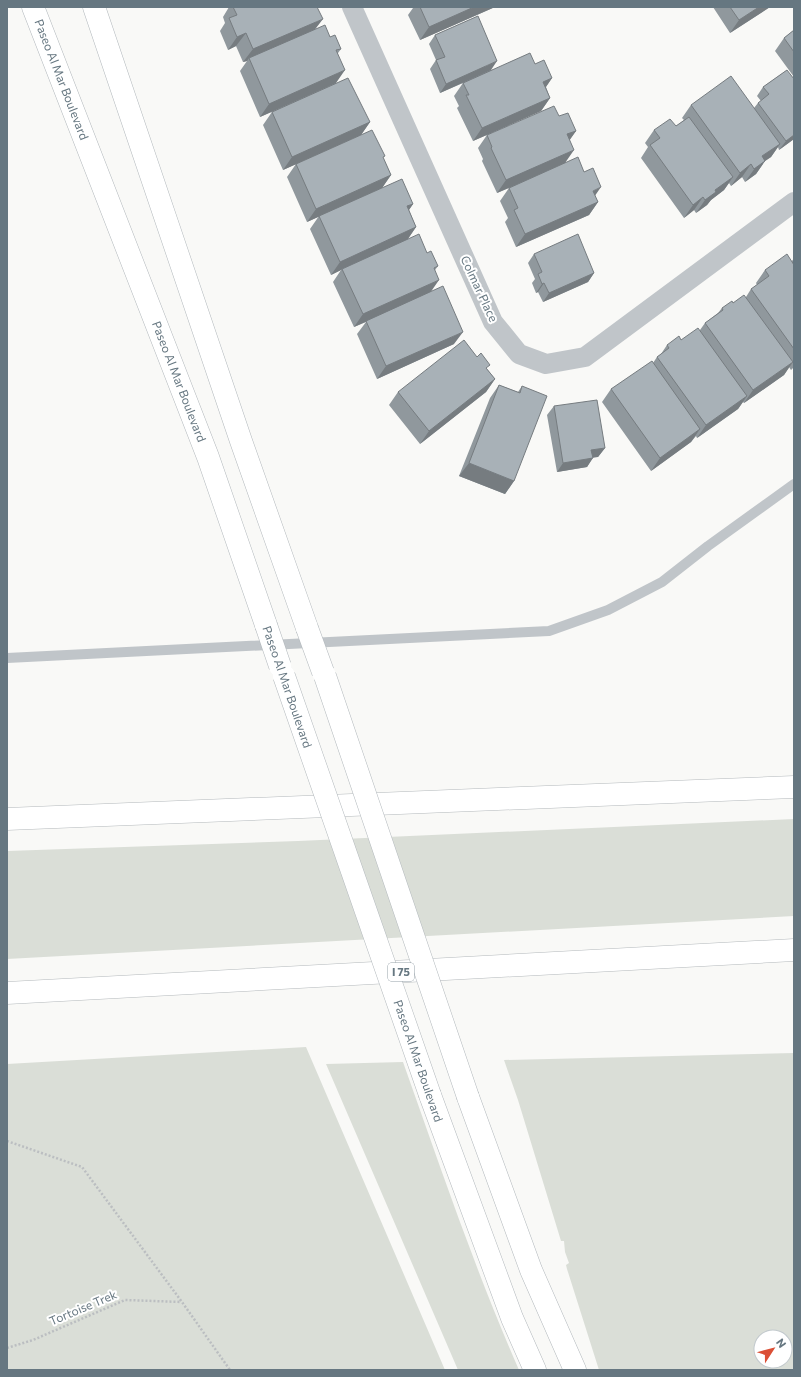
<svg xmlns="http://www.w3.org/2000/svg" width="801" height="1377" font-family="Commissioner,sans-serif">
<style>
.green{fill:#daded7;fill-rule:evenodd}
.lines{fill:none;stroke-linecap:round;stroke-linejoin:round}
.secondary-casing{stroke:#b3b9bd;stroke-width:23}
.motorway-casing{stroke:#b4b9bc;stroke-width:23}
.path{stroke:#bbbec1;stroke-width:2.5;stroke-dasharray:2 2;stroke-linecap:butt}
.service{stroke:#c0c5c9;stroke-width:10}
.minor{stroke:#c0c5c9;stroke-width:20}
.secondary{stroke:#fff;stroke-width:22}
.motorway{stroke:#fff;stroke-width:22}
.secondary-bridge-casing{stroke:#b3b9bd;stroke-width:23;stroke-linecap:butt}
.secondary-bridge{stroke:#fff;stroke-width:22}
.wall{fill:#90989d}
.shaded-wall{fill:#767c80}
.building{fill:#a8b1b7;stroke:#767c80}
.labels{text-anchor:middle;stroke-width:4;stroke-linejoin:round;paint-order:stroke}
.shield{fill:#fff;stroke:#94a0a7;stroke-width:1}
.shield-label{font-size:11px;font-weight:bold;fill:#667781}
.street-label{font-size:12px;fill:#667781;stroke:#fff}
</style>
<rect width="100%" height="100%" fill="#f9f9f7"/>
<path class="green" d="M794 819V916L7 959V851L298 841Z
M306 1047 445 1370H7V1064Z
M794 1053V1370H599L567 1269 566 1265 569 1263 565 1252 564 1241H561L518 1100 504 1060ZM761 1337H785V1361H761Z
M403 1062C440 1166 475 1270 519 1370H458L326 1064Z"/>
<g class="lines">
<g class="secondary-casing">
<g id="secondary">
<path id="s1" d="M33 7 208 457 266 625"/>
<path d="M94 7 241 441 307 628"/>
<path d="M430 1095 512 1318 535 1370"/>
<path d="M468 1097 531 1270 575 1370"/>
</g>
</g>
<g class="motorway-casing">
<path id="motorway" d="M7 819 794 787
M7 993 794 950"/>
</g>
<path class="path" d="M7 1141 82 1167 182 1302 230 1370
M7 1348 33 1340 125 1300 181 1302"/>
<path class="service" d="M7 658 549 631 608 610 662 582 708 546 794 484"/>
<path class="minor" d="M352 7 493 322 519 354 546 364 585 357 794 202"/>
<use href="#secondary" class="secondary"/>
<use href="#motorway" class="motorway"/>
<g class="secondary-bridge-casing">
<path id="secondary-bridge" d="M266 625 280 666
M307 628 323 672
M284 676 430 1095
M325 676 468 1097"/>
</g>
<use href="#secondary-bridge" class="secondary-bridge"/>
</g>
<path class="wall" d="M229 7H317L315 30 330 37 341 49 338 53 336 83 370 122 361 135 283 170 263 125 272 112 326 88 260 117 240 71 247 61 243 62 236 46 228 50 220 31 225 23 223 17Z
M412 7H495L420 40 408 15 413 8Z
M713 7H770L730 33Z
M794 30V77L775 51 784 38Z
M435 35 491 70 535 64 552 78 546 87 550 98 541 111 473 141 457 108 459 106 454 96 463 83 440 93 430 69 436 60 429 44Z
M787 70 794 139 779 150 778 147 771 157 765 161 756 174 745 182 742 177 731 186 729 183 724 190 711 200 707 205 696 213 694 210 684 218 641 158 648 147 645 143 654 130 676 126 684 120 682 118 691 105 754 108 758 103 761 101 757 96 763 87Z
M559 116 576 131 569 140 565 163 595 196 598 202 589 215 516 247 505 222 508 218 500 201 509 188 497 193 482 161 483 159 478 148 487 135Z
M383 158 391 175 382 188 307 222 287 177 296 164Z
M413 204 409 210 416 227 408 239 427 253 438 266 435 270 431 292 454 344 377 379 357 334 366 322 354 327 333 282 341 270 331 275 310 229 319 216Z
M534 254 594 273 588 282 543 302 538 292 536 293 532 283 535 279 528 263Z
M794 258V367L791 370 789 367 784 375 744 403 743 402 738 409 697 438 696 436 691 442 651 471 602 402 611 389 653 363 657 357 661 354 667 345 681 340 700 330 705 323 718 313 722 308 746 297 751 289 757 285 756 283 765 270 792 261Z
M487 369 495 379 486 392 420 444 389 405 398 392Z
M499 385 518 392 522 386 514 481 505 494 459 476 490 398Z
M554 406 605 448 598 457H593L587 467 557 472 547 415Z"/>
<path class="shaded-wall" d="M474 7H495L420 40 429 27Z
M759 7H770L730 33 739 20Z
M323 19 313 32 249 58 247 61 243 62 253 49Z
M246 33 236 46 228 50 237 37Z
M497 61 491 70 440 93 446 84Z
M345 70 336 83 260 117 269 104Z
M552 78 543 91V82Z
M550 98 541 111 473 141 482 128Z
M370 122 361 135 283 170 292 157Z
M576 131 567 144V134Z
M794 135V139L779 150 786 141Z
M780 144 771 157 765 161 756 174 745 182 755 168 753 169 762 156Z
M574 150 565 163 497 193 506 180Z
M751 164 742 177 731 186 740 173Z
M391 175 382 188 307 222 316 209Z
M733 177 724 190 711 200 707 205 696 213 705 200 715 190Z
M601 187 592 200 593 191Z
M703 197 694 210 684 218 693 205Z
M598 202 589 215 516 247 525 234Z
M413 204 404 217 407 206Z
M416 227 407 240 342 269 341 270 331 275 340 262Z
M594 273 588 282 543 302 549 293Z
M439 280 430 293 354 327 363 314Z
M544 283 538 292 536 293 542 284Z
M463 332 454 344 377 379 386 366Z
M793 362 784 375 744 403 753 390Z
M495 379 486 392 420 444 429 431Z
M747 396 738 409 697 438 706 425Z
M700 429 691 442 651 471 660 458Z
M605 448 598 457 585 459 591 450Z
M593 458 587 467 557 472 563 463Z
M469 463 514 481 505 494 459 476Z"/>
<path class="building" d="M233 7H317L323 19 253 49 246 33 237 37 229 18 237 15Z
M420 7H474L429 27Z
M730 7H759L739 20Z
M478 16 497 61 446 84 436 60 445 57 435 35Z
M325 25 330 37 335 35 341 49 336 50 345 70 269 104 249 58Z
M794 30V52L784 38Z
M530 53 535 64 544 60 552 78 543 82 550 98 482 128 466 95H469L463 83Z
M787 70 794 79V135L786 141 758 103 769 94 763 87Z
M731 76 780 144 762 156 765 161 754 169 751 164 740 173 691 105Z
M348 78 370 122 292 157 272 112Z
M554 106 559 116 568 113 576 131 567 134 574 150 506 180 491 148 492 147 487 135Z
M689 117 733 177 715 190 716 192 705 200 703 197 693 205 650 145 660 138 654 130 670 119 676 126Z
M372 130 385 156 383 157 391 175 316 209 296 164Z
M578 157 584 172 593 168 601 187 593 191 598 202 525 234 514 210 518 208 509 188Z
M402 179 413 204 407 206 416 227 340 262 319 216Z
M419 234 427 253 431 251 438 266 434 268 439 280 363 314 342 269Z
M578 234 594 273 549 293 544 283 542 284 538 274 542 272 534 254Z
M787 254 794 265V349L751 289 769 276 765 270Z
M443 286 463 332 386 366 366 321Z
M744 295 793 362 753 390 705 323 723 310 722 308 732 301 733 303Z
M698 328 747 396 706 425 657 357 669 348 667 345 679 336 681 340Z
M464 340 477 357 481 353 490 365 486 368 495 379 429 431 398 392Z
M652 361 700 429 660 458 611 389Z
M499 385 520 393 522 386 547 396 514 481 469 463Z
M597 400 605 448 591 450 593 458 563 463 554 406Z"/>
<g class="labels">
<rect class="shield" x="388" y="963" width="26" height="18" rx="3"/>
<g class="shield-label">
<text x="401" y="976">I 75</text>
</g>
<g class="street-label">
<text dy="4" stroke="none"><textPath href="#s1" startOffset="78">Paseo Al Mar Boulevard</textPath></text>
<text transform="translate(479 289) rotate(65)" y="4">Colmar Place</text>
<text dy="4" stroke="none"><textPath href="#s1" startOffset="402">Paseo Al Mar Boulevard</textPath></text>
<text transform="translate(287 687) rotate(71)" y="4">Paseo Al Mar Boulevard</text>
<text transform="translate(418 1061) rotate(71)" y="4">Paseo Al Mar Boulevard</text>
<text transform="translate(83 1308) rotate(-23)" y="4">Tortoise Trek</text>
</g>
</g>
<rect width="801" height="1377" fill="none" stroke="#667781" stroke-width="16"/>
<g transform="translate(773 1349) rotate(54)"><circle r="19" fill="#ffffff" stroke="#c2c9cd"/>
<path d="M0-3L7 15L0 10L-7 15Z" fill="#db4f36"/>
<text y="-6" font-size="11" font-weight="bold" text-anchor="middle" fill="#667781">N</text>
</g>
</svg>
